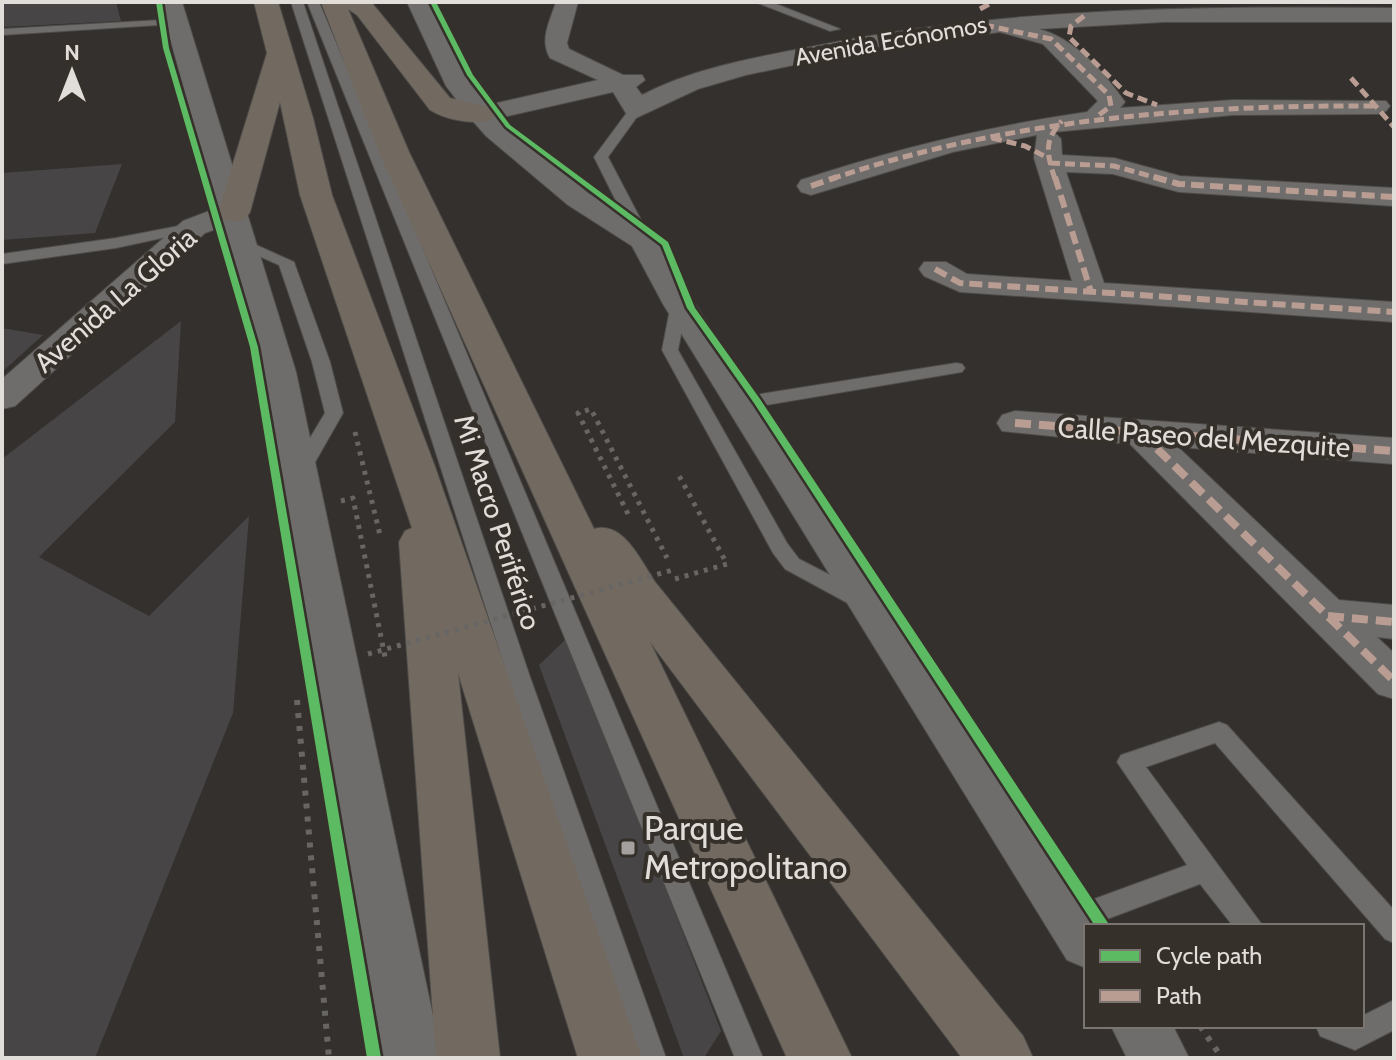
<svg xmlns="http://www.w3.org/2000/svg" width="1396" height="1060" font-family="Cabin,sans-serif">
<style>
.building{fill:#474546}
.lines{fill:none;stroke-linecap:round;stroke-linejoin:round}
.service-casing{stroke:#4e4c49;stroke-width:2}
.minor-casing{stroke:#4e4c49;stroke-width:2}
.trunk-casing{stroke:#4e4c49;stroke-width:2}
.path-far1{stroke:#686664;stroke-width:5;stroke-dasharray:4 6;stroke-linecap:butt}
.path{stroke:#686664;stroke-width:6;stroke-dasharray:5 8;stroke-linecap:butt}
.service{fill:#6f6d6b;fill-rule:evenodd}
.minor{fill:#6f6d6b;fill-rule:evenodd}
.trunk{fill:#726a60;fill-rule:evenodd}
.path-bridge{stroke:#686664;stroke-width:5;stroke-dasharray:4 6;stroke-linecap:butt}
.quiet-far2{stroke:#b99d93;stroke-width:5;stroke-dasharray:10 5;stroke-linecap:butt}
.quiet-far1{stroke:#b99d93;stroke-width:6;stroke-dasharray:13 6;stroke-linecap:butt}
.quiet{stroke:#b99d93;stroke-width:8;stroke-dasharray:16 8;stroke-linecap:butt}
.cycleway-casing{stroke:#36302b;stroke-width:5}
.cycleway{fill:#5cba63;fill-rule:evenodd}
.poi-dot{fill:#a4a09d;stroke:#36302b;stroke-width:3}
.labels{text-anchor:middle;stroke-width:8;stroke-linejoin:round;paint-order:stroke}
.far-street-label{font-size:24px;fill:#e1ddd9;stroke:#36302b}
.street-label{font-size:28px;fill:#e1ddd9;stroke:#36302b}
.near-poi-label{font-size:34px;fill:#e1ddd9;stroke:#36302b;text-anchor:start}
</style>
<rect width="100%" height="100%" fill="#33302e"/>
<path class="building" d="M2 2H116L121 21 2 27Z
M122 164 95 233 2 240V173Z
M181 321 175 422 39 557 149 616 249 516 233 713 95 1058H2V459Z
M2 328 43 335 2 372Z
M568 637 721 1031 704 1058H684L539 665Z"/>
<g class="lines">
<g class="service-casing">
<path id="service" d="M291 2H303L529 674 666 1058H638L507 674Z
M307 2H319L763 1058H735Z
M755 2H771L840 29 830 31Z
M179 19V23L175 24 2 35V29Z
M636 106 642 110 608 157 652 241 644 246 636 241 594 157 631 107Z
M194 223 201 227 199 230 116 248 2 264V254L116 238Z
M243 239 294 262 330 362 343 413 306 478 299 480 289 473 325 413 312 362 279 265 238 247V241Z
M679 299 687 304 678 350 787 543 799 559 869 595 873 601 869 607H855L785 569 773 553 662 350 671 304Z
M956 363 962 364 965 368 962 372 742 409 733 403 742 397Z
M1219 722 1227 725 1394 910V943L1385 939 1215 743 1146 767 1263 926H1233L1200 884 1073 932 1064 928 1060 919 1064 910 1187 865 1117 762 1121 755Z
M1394 1000V1030L1355 1050 1320 1036 1316 1026H1362V1016Z"/>
</g>
<g class="minor-casing">
<path id="minor" d="M160 2H182L296 372 442 1058H384L262 372 222 227 205 233 15 406 2 409V379L183 221 217 208Z
M407 2H429L470 84 488 105 598 80 550 58C539 40 550 21 556 2H578L567 43 569 49 623 75H642L645 80 636 87 642 95C694 68 753 58 810 47 1003 7 1198 6 1394 8V22H1164L1039 29C1074 38 1104 72 1125 102L1120 108 1233 100 1386 101 1390 106 1386 111 1377 114 1233 115 1054 132 1061 139 1062 155 1114 158 1180 176 1394 188V206L1179 192 1113 174 1066 172 1104 283 1394 302V322L960 292 924 276 919 269 924 262H946L967 274 1072 281 1034 158 1037 135 953 152 811 195 801 192 797 186 801 180C895 149 989 126 1087 112L1098 101 1043 44 1000 32 860 51 746 75 698 89 636 118 627 115 613 92 499 118 588 193 655 235 695 304 1105 924 1086 926V968L1067 960 663 304 632 246 568 205 486 136 472 120 446 86Z
M1015 411 1394 438V464L1178 447 1339 600 1394 605V639L1377 637 1394 653V699L1378 694 1130 444 1002 431 997 423 1002 415Z
M1111 1026H1173L1189 1058H1127Z"/>
</g>
<g class="trunk-casing">
<path id="trunk" d="M254 2H278L313 118 332 195 434 464 642 1058H578L458 673 500 1058H436L399 542 405 531 412 528 300 195 280 102 250 212 245 219 234 222 223 219 218 212 267 53Z
M321 2H371L450 98 491 108 495 114 491 120C473 125 446 120 430 110L357 15 348 9 409 152 594 529C623 520 641 561 655 582L1023 1036 1033 1058H962L650 642 852 1058H787L379 152Z"/>
</g>
<path class="path-far1" d="M355 432 380 535
M341 501 353 498 385 657
M628 514 578 413 591 409 667 558
M675 579 727 564 677 472"/>
<path class="path" d="M297 700 329 1058
M1200 1026 1222 1058"/>
<use href="#service" class="service"/>
<use href="#minor" class="minor"/>
<use href="#trunk" class="trunk"/>
<path class="path-bridge" d="M368 654 673 570"/>
<path class="quiet-far2" d="M980 9 993 2
M1084 16 1071 26 1069 37 1126 93 1157 105
M984 25 1051 39 1109 95 1111 106 1099 115
M1351 78 1394 127
M992 138 1025 146 1048 158
M1050 163 1114 166 1161 179
M831 179C1009 119 1191 105 1377 106
M1055 179C1047 154 1043 141 1062 121"/>
<path class="quiet-far1" d="M1055 177 1091 292
M1154 177 1179 184 1394 197
M811 186 837 177
M935 269 960 283 1394 312"/>
<path class="quiet" d="M1015 423 1394 451
M1140 432 1394 681
M1328 616 1394 622"/>
<g class="cycleway-casing">
<path id="cycleway" d="M156 2H162L169 48 258 347 381 1058H367L250 347 163 48Z
M430 2H436L473 75 510 125 668 242 695 308 760 399 1110 926H1095L754 403 687 308 662 245 506 127 467 75Z"/>
</g>
<use href="#cycleway" class="cycleway"/>
</g>
<rect class="poi-dot" x="620" y="840" width="16" height="16" rx="4"/>
<g class="labels">
<g class="far-street-label">
<text transform="translate(891 41) rotate(-10)" y="8">Avenida Ecónomos</text>
</g>
<g class="street-label">
<text transform="translate(115 300) rotate(-41)" y="10">Avenida La Gloria</text>
<text transform="translate(1204 437) rotate(4)" y="10">Calle Paseo del Mezquite</text>
<text transform="translate(498 522) rotate(72)" y="10">Mi Macro Periférico</text>
</g>
<g class="near-poi-label">
<text x="644" y="840">Parque<tspan x="644" dy="39">Metropolitano</tspan></text>
</g>
</g>
<rect width="1396" height="1060" fill="none" stroke="#e1ddd9" stroke-width="8"/>
<rect x="1084" y="924" width="280" height="104" fill="#36302b" stroke="#7a7571" stroke-width="2"/>
<rect x="1100" y="950" width="40" height="12" fill="#5cba63" stroke="#7a7571" stroke-width="2"/>
<text x="1156" y="964" font-size="24" fill="#e1ddd9">Cycle path</text>
<rect x="1100" y="990" width="40" height="12" fill="#b99d93" stroke="#7a7571" stroke-width="2"/>
<text x="1156" y="1004" font-size="24" fill="#e1ddd9">Path</text>
<g transform="translate(72 72)" stroke="#36302b" stroke-width="6" paint-order="stroke">
<path d="M0-6L14 30L0 20L-14 30Z" fill="#e1ddd9"/>
<text y="-12" font-size="22" font-weight="bold" text-anchor="middle" fill="#e1ddd9">N</text>
</g>
</svg>
